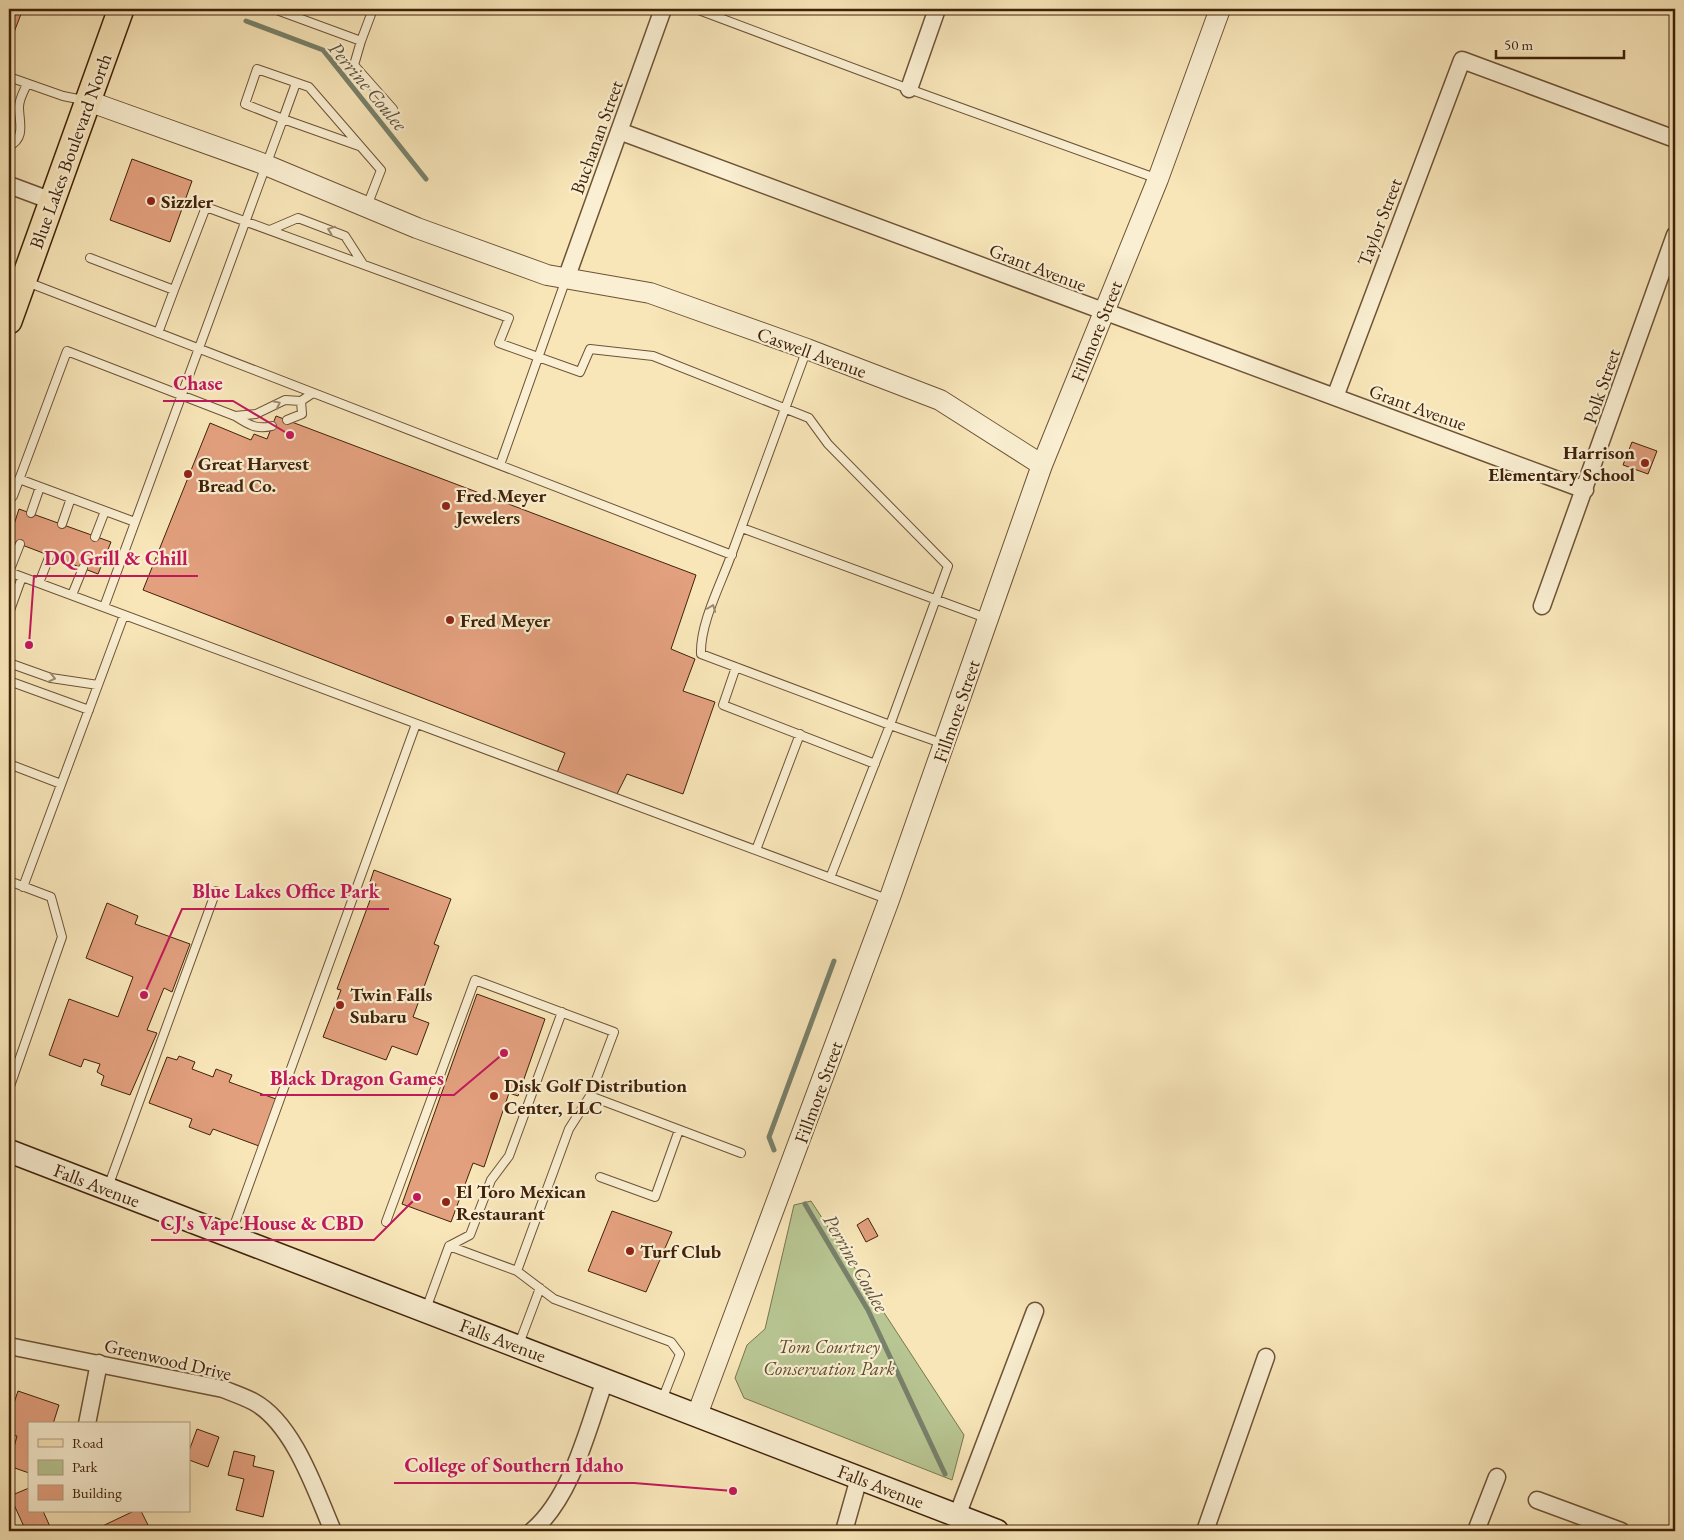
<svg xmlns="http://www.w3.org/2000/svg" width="1684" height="1540" font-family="'EB Garamond',serif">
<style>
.green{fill:#b8c693;stroke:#7c744e}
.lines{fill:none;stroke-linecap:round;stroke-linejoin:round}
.stream{stroke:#78816b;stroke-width:5}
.building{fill:#e3a07e;stroke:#40220a}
.service-casing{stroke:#6e5336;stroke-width:10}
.minor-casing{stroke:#6e5336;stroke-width:19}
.tertiary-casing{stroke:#6e5336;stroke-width:22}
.secondary-casing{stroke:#40220a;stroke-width:25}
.primary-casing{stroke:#40220a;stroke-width:28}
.service{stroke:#faefd2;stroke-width:8}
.minor{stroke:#faefd2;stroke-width:16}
.tertiary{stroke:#faefd2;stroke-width:20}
.secondary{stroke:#faefd2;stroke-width:22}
.primary{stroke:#f8e6b9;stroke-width:25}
.oneway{stroke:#9d886e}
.poi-dot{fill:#8f2418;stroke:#faefd2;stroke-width:2}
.labels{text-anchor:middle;stroke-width:4.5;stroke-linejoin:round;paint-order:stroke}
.street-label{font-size:19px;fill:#40220a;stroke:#faefd2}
.poi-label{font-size:19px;font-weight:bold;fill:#40220a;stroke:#faefd2;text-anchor:start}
.park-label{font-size:19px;font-style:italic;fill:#5e4b2c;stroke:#faefd2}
.water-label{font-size:20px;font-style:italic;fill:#5c513a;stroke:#faefd2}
.leader{fill:none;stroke:#c2185b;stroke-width:2}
.callout-dot{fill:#c2185b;stroke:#faefd2;stroke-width:2}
.callout-label{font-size:20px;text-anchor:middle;font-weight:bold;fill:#c2185b;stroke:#faefd2;stroke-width:4.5;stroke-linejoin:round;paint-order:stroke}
</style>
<rect width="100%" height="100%" fill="#f8e6b9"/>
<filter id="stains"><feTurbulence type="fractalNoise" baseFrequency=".004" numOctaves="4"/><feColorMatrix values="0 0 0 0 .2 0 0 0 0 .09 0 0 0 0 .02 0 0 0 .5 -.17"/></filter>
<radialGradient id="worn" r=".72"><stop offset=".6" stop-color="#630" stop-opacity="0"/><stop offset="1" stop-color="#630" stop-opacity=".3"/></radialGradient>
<path class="green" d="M811 1201 964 1435 952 1480 744 1398 735 1378 747 1345 765 1329 794 1205Z"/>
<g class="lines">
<path class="stream" d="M246 21 323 50 426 179
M774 1150 769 1137 834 961
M805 1204 868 1310 945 1474"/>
</g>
<path class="building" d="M9 9H23L11 40 9 39Z
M132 159 192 181 170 242 110 220Z
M276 416 696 575 671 649 695 659 683 691 715 702 683 794 627 774 616 796 556 775 565 753 143 590 210 423 251 440 254 434 267 439Z
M1632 442 1657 451 1648 474 1623 465Z
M19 509 111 542 98 574 9 540Z
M374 870 451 899 434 944 439 946 413 1017 429 1023 417 1055 392 1046 386 1060 323 1037 341 990 337 989 376 884 370 882Z
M107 903 138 916 135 924 190 944 172 992 164 988 147 1030 157 1033 130 1095 101 1085 104 1076 97 1072 100 1064 84 1059 81 1067 49 1055 69 999 118 1017 133 977 86 958Z
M477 994 545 1019 518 1096 509 1093 484 1167 473 1163 451 1222 402 1204Z
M179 1056 195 1062 192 1069 213 1077 216 1069 232 1075 229 1082 276 1099 259 1146 213 1129 210 1135 189 1127 192 1119 149 1103 167 1057 177 1060Z
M612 1211 672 1232 646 1292 588 1271Z
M868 1218 878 1236 866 1242 857 1225Z
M18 1391 59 1405 53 1424H29V1473L9 1466 17 1436 9 1434V1418Z
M197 1429 219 1437 208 1467 189 1460V1451Z
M234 1451 255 1456 253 1466 274 1471 263 1517 236 1510 244 1479 228 1475Z
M29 1488V1511H43L52 1531H26L10 1496Z
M134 1511H141L151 1531H92Z"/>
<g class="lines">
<g class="service-casing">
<path id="service" d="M274 9 361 41 373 9
M696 9 909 89 1158 179
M361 41 354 65 393 109
M9 77 63 96 83 100
M296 83 283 119 359 146
M9 146C26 138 19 122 19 107 19 99 24 91 27 84
M270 230 298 218 345 236 363 264
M90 258 174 290 206 207 509 318 499 343 580 372 590 349 653 356 809 418 828 444 948 566 890 725 701 654C700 623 721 584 732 553 757 485 782 417 807 349
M27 282 732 555
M158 333 174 290
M235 416C249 425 257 430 272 426
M287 420 302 414 301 401
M500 465 566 279
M19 479 135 522
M9 500 13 496 67 351 235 416 256 414 285 400 301 401 313 393
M31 513 40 487
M62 524 71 498
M742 528 986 618
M95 537 105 511
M9 572 887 899
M9 572 20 544
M39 583 50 555
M72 595 83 568
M104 607 283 119 245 104 257 69 309 87 381 170 367 206
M9 613 22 577
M9 663 51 678 98 685
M736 667 723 705 875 764
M9 681 89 710
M9 764 61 784
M756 850 800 734
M830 878 890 725 944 744
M9 881 51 897 62 937 9 1089
M23 887 124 615
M600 1177 655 1197 679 1130
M108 1187 216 891
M386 1222 475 980 614 1032 590 1096 741 1153
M231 1234 416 724
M449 1246 517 1271 554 1299 671 1342 680 1354 662 1400
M517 1271 569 1129 590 1096
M426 1309 449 1246 470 1235 491 1180 509 1156 562 1012
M519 1344 540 1288"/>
</g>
<g class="minor-casing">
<path id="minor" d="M909 89 937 9
M619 131 1585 490
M9 185 52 201
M566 279 663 9
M1335 397 1462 60 1675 139
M1542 606 1675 235
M9 1346 223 1389C233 1393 245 1397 254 1402 294 1424 316 1492 333 1531
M87 1424 99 1363
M1537 1500 1621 1531
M957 1516 1035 1311
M532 1531C572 1497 588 1428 605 1380
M844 1531 859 1478
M1205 1531 1266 1357
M1476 1531 1497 1477"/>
</g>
<g class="tertiary-casing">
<path id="tertiary" d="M88 101 261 163 417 228 547 275 650 293 807 349 940 400 1042 465
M697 1415 889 900 1042 465 1158 179 1220 9"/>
</g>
<g class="secondary-casing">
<path id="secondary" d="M9 1151 997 1531"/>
</g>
<g class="primary-casing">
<path id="primary" d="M9 321 121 9"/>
</g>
<use href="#service" class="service"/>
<use href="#minor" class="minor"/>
<use href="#tertiary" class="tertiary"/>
<use href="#secondary" class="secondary"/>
<use href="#primary" class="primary"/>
</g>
<defs><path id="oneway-chevron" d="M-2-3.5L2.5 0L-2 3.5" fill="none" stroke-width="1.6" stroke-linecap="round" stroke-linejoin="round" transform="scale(1.25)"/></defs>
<g class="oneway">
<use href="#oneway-chevron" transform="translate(331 230) rotate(-159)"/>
<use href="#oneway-chevron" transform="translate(277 404) rotate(-26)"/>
<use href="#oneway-chevron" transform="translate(712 608) rotate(-69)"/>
<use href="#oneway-chevron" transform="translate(52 678) rotate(13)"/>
</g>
<g class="poi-dot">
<circle cx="151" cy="201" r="5"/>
<circle cx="1645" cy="463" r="5"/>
<circle cx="188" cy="474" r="5"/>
<circle cx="446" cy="506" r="5"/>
<circle cx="450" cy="620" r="5"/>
<circle cx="340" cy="1005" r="5"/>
<circle cx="494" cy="1096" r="5"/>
<circle cx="446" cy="1202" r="5"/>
<circle cx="630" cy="1251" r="5"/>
</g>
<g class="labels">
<g class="street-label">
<text transform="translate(596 137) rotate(-70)" y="7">Buchanan Street</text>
<text transform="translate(70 151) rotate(-70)" y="7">Blue Lakes Boulevard North</text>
<text transform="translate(1379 222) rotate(-69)" y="7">Taylor Street</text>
<text transform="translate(1038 267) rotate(21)" y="7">Grant Avenue</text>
<text transform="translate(1096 331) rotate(-68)" y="7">Fillmore Street</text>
<text transform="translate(812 352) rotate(20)" y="7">Caswell Avenue</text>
<text transform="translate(1601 386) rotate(-71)" y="7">Polk Street</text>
<text transform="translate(1418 407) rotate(20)" y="7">Grant Avenue</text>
<text transform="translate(956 711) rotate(-71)" y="7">Fillmore Street</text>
<text transform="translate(818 1092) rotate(-70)" y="7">Fillmore Street</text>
<text transform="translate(97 1185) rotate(21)" y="7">Falls Avenue</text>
<text transform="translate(503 1340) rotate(21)" y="7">Falls Avenue</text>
<text transform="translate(168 1359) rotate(13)" y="7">Greenwood Drive</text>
<text transform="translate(881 1486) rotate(21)" y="7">Falls Avenue</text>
</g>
<g class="poi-label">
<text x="161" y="208">Sizzler</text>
<text x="1635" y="459" text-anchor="end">Harrison<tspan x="1635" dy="22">Elementary School</tspan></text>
<text x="198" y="470">Great Harvest<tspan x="198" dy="22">Bread Co.</tspan></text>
<text x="456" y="502">Fred Meyer<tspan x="456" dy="22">Jewelers</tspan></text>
<text x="460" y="627">Fred Meyer</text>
<text x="350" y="1001">Twin Falls<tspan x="350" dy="22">Subaru</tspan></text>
<text x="504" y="1092">Disk Golf Distribution<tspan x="504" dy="22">Center, LLC</tspan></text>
<text x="456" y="1198">El Toro Mexican<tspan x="456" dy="22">Restaurant</tspan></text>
<text x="640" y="1258">Turf Club</text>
</g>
<g class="park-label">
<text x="829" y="1353">Tom Courtney<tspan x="829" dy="22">Conservation Park</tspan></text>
</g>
<g class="water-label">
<text transform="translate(368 86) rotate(50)" y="7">Perrine Coulee</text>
<text transform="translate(856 1263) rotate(60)" y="7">Perrine Coulee</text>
</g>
</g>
<path class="leader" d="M290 435L233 401H163M29 645L34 576H198M144 995L182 909H389M504 1053L454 1095H260M417 1197L374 1240H151M733 1491L634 1483H394"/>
<g class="callout-dot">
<circle cx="290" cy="435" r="5"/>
<circle cx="29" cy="645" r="5"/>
<circle cx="144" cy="995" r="5"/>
<circle cx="504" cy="1053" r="5"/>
<circle cx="417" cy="1197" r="5"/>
<circle cx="733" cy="1491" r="5"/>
</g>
<g class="callout-label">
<text x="198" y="390">Chase</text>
<text x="116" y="565">DQ Grill &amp; Chill</text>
<text x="286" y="898">Blue Lakes Office Park</text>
<text x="357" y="1085">Black Dragon Games</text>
<text x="262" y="1230">CJ's Vape House &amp; CBD</text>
<text x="514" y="1472">College of Southern Idaho</text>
</g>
<rect width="1684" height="1540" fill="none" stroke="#f8e6b9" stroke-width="30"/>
<rect x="10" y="10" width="1664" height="1520" fill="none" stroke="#40220a" stroke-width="2.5"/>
<rect x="15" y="15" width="1654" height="1510" fill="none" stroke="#40220a"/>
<rect x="28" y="1422" width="162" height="90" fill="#faefd2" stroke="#b09d82"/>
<rect x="38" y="1439" width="25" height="8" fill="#f8e6b9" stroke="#b09d82"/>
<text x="72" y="1448" font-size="15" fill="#40220a">Road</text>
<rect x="38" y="1460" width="25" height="15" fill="#b8c693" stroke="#b09d82"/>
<text x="72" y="1472" font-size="15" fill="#40220a">Park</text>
<rect x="38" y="1485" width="25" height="15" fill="#e3a07e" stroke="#b09d82"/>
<text x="72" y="1498" font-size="15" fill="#40220a">Building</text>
<path d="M1496 50v8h128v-8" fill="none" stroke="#40220a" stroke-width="2.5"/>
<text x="1504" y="50" font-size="15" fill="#40220a" stroke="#faefd2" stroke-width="4" paint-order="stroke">50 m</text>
<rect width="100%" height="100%" filter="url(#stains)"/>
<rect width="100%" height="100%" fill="url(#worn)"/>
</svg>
